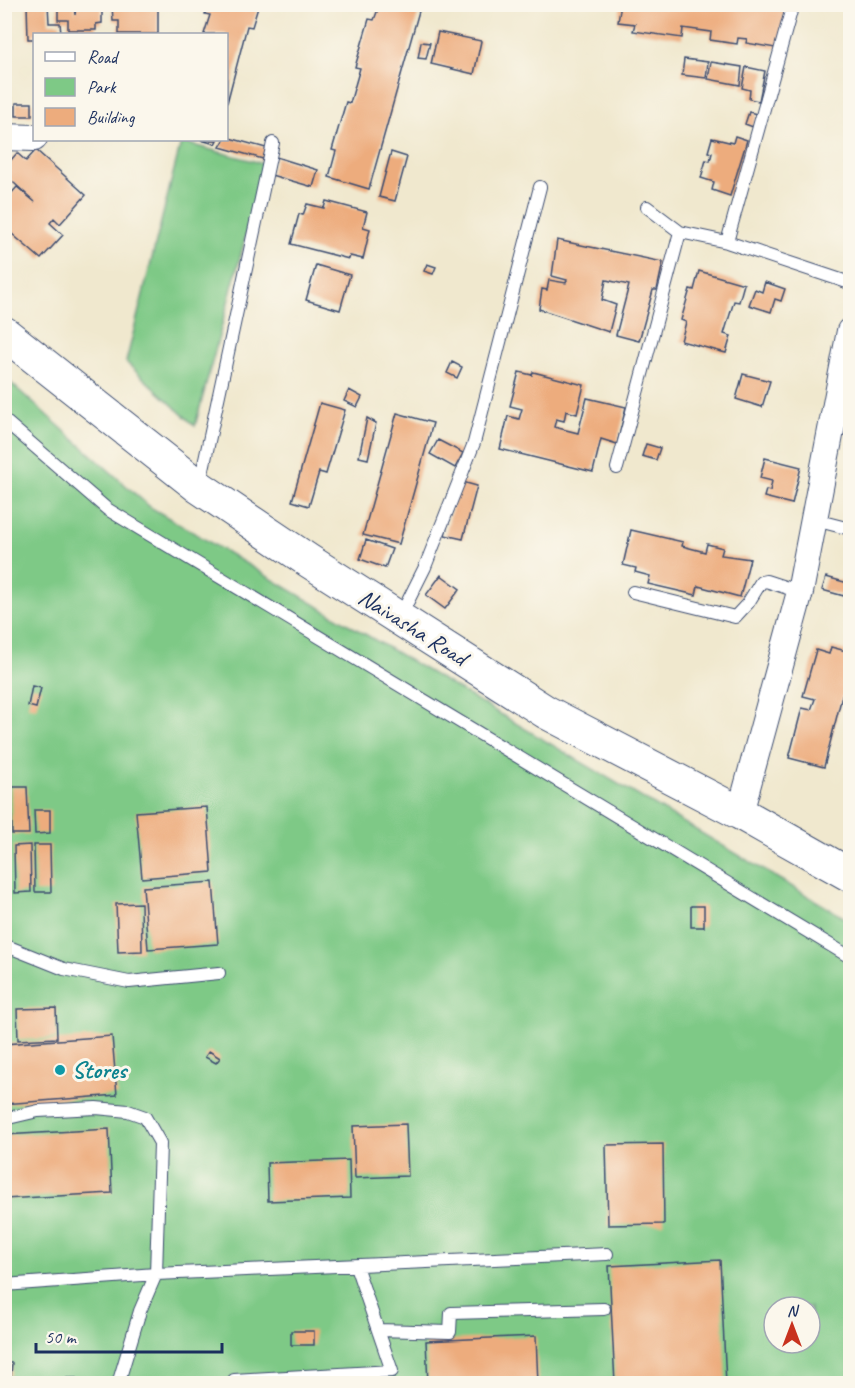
<svg xmlns="http://www.w3.org/2000/svg" width="855" height="1388" font-family="Caveat,sans-serif">
<style>
.green{fill:#7ec986;stroke:#4c7c72;stroke-width:1.5;fill-rule:evenodd}
.building{fill:#edac7d}
.lines{fill:none;stroke-linecap:round;stroke-linejoin:round}
.service-casing{stroke:#3b4b6f;stroke-width:14}
.minor-casing{stroke:#3b4b6f;stroke-width:28}
.secondary-casing{stroke:#3b4b6f;stroke-width:35}
.service{stroke:#fff;stroke-width:12}
.minor{stroke:#fff;stroke-width:26}
.secondary{stroke:#fff;stroke-width:33}
.culture-dot{fill:#0f9aa8;stroke:#fbf7ec;stroke-width:2}
.labels{text-anchor:middle;stroke-width:6;stroke-linejoin:round;paint-order:stroke}
.street-label{font-size:24px;fill:#1b2f5e;stroke:#fbf7ec}
.culture-label{font-size:24px;font-weight:bold;fill:#0d838f;stroke:#fbf7ec;text-anchor:start}
</style>
<rect width="100%" height="100%" fill="#fbf7ec"/>
<filter id="ink" filterUnits="userSpaceOnUse"><feTurbulence type="fractalNoise" baseFrequency=".0167" numOctaves="2"/><feDisplacementMap in="SourceGraphic" scale="12" xChannelSelector="R" yChannelSelector="G"/><feConvolveMatrix kernelMatrix="1 2 1 2 8 2 1 2 1" color-interpolation-filters="sRGB"/></filter>
<filter id="wash" filterUnits="userSpaceOnUse"><feTurbulence type="fractalNoise" baseFrequency=".008" numOctaves="4" result="noise"/><feDisplacementMap in="SourceGraphic" scale="24" xChannelSelector="R" yChannelSelector="G"/><feGaussianBlur stdDeviation="1.35" result="paint"/><feColorMatrix in="noise" values="0 0 0 0 0 0 0 0 0 0 0 0 0 0 0 0 0 1.4 0 .05"/><feComposite in="paint" operator="in"/></filter>
<g filter="url(#wash)">
<rect width="100%" height="100%" fill="#f0e8ce"/>
<path class="green" d="M181 142 265 164 195 426 126 362Z
M4 377 150 507 850 921V1383H5ZM774 1307H810V1343H774Z"/>
<g id="blocks">
<path class="building" d="M27 4H48L49 23H60L61 34H34V39H28Z
M58 4H74L75 15 76 7H79V4H102V23L96 24V30H68V20H58Z
M112 4H158V34H119V21H113Z
M208 4H259L252 27 247 26 227 103 226 34H204L210 15 205 14Z
M380 4H421L369 189 329 177 336 151 332 150 346 102 350 103 360 68 355 67 369 19 374 20Z
M621 4H786L781 49 746 43 747 39 738 38 737 44 710 40 711 32 683 28 682 38 633 31 635 24 618 22Z
M438 32 481 41 474 74 431 64Z
M421 42 430 43 426 59 418 58Z
M684 59 708 62 706 78 682 75Z
M711 62 742 67 740 85 708 79Z
M746 67 765 71 759 101 749 99 750 90 742 88Z
M16 103H32V116H16Z
M749 112 757 114 753 127 745 124Z
M735 136 747 140 730 196 712 190 714 182 701 178 706 160 710 161 712 153 708 152 712 138 733 143Z
M226 137 266 148 263 159 220 147Z
M201 140H217L215 144Z
M36 150 86 195 60 224 54 218 50 223 63 235 41 259 4 227V192L9 196 17 187 35 202 4 174V168L17 153 26 161Z
M391 152 407 157 395 201 379 197Z
M276 157 318 170 313 187 271 175Z
M326 201 367 212 363 227 370 229 363 259 350 256 349 259 291 244 299 214 303 215 307 204 324 208Z
M557 240 663 262 657 290H653L639 341 616 335 629 285 606 280 602 300 616 305 609 332 539 309 542 289 547 290 549 280 566 283 567 280 552 276Z
M427 264 436 267 433 274 424 271Z
M316 265 350 275 340 310 306 300Z
M699 271 744 284 739 302 734 301 724 334 731 336 726 353 681 341 686 322 681 320 690 289 694 290Z
M765 282 785 289 781 301 775 299 771 312 749 305 755 289 762 292Z
M452 362 462 367 457 378 447 373Z
M519 372 532 375 533 372 584 385 577 414 566 411 564 421 556 419 554 427 578 433 587 398 626 407 617 444 601 439 593 472 500 449 508 416 519 419 522 409 510 406Z
M743 374 770 381 762 407 736 399Z
M349 390 362 397 357 407 344 401Z
M320 403 345 410 326 474 319 472 309 506 292 501Z
M397 413 433 423 399 544 363 535Z
M367 418 376 423 368 459 359 457Z
M438 440 463 453 455 468 430 454Z
M646 444 660 448 656 460 642 456Z
M765 458 801 467 792 504 764 497 766 490 770 491 772 481 760 478Z
M459 481 477 486 463 539 445 535Z
M631 530 683 542 682 546 705 552 707 544 723 548 721 555 750 559 740 597 698 586 696 595 648 584 650 576 635 572 636 568 623 565Z
M366 540 392 549 385 568 360 559Z
M441 575 460 589 445 609 426 595Z
M826 577 848 583 844 596 822 590Z
M831 647 850 652 848 674 850 675V684L847 697 842 696 824 767 789 758 802 708 811 710 815 699 803 696 816 650 829 654Z
M32 686 41 688 36 708 28 706Z
M11 787H27L29 834H12Z
M207 807 212 872 142 878 136 812Z
M34 810H50V833L35 834Z
M30 845 31 892 15 893 14 846Z
M34 845H50L51 892H35Z
M213 882 218 944 148 949 143 887Z
M141 903 142 951 118 952 116 904Z
M691 906H704V927H691Z
M56 1008 57 1038 18 1040 17 1009Z
M112 1036 117 1095 4 1104V1044Z
M209 1051 220 1058 216 1063 205 1057Z
M406 1124 408 1176 355 1178 353 1126Z
M109 1129 112 1193 4 1199V1135Z
M663 1144 664 1224 608 1225 606 1145Z
M349 1160 350 1198 268 1201 267 1163Z
M720 1260 726 1384H615L609 1266Z
M291 1331H314V1345H291Z
M536 1336 538 1384H428L426 1341Z
M5 1363H12L11 1375H5Z
M76 1378V1384H4V1379Z"/>
</g>
</g>
<g filter="url(#ink)">
<use href="#blocks" fill-opacity="0" stroke="#3b4b6f" stroke-width="1.5"/>
<g class="lines">
<g class="service-casing">
<path id="service" d="M647 207 680 232 727 242 850 283
M727 242 793 4
M4 420 107 509 850 957
M617 468 680 232
M200 483 273 143
M815 520 850 529
M633 592 735 617 748 603 761 582 766 581 800 592
M400 617 425 567 474 443 540 187
M4 945 64 969 129 982 219 973
M4 1119 38 1111 96 1108 128 1111 145 1117 160 1143 156 1274 140 1311 118 1384
M4 1285 156 1274 607 1254
M378 1330 450 1332 451 1313 604 1309
M234 1380 392 1371 356 1266"/>
</g>
<g class="minor-casing">
<path id="minor" d="M4 137 34 138
M740 813 800 592 850 331"/>
</g>
<g class="secondary-casing">
<path id="secondary" d="M4 333 199 487 309 561 546 712 740 813 850 875"/>
</g>
<use href="#service" class="service"/>
<use href="#minor" class="minor"/>
<use href="#secondary" class="secondary"/>
</g>
</g>
<circle class="culture-dot" cx="60" cy="1070" r="6"/>
<g class="labels">
<g class="street-label">
<text transform="translate(413 627) rotate(32)" y="8">Naivasha Road</text>
</g>
<g class="culture-label">
<text x="72" y="1078">Stores</text>
</g>
</g>
<rect width="855" height="1388" fill="none" stroke="#fbf7ec" stroke-width="24"/>
<rect x="33" y="33" width="195" height="108" fill="#fbf7ec" stroke="#a1a7b3" stroke-width="1.5"/>
<rect x="45" y="52" width="30" height="9" fill="#ffffff" stroke="#a1a7b3" stroke-width="1.5"/>
<text x="87" y="63" font-size="18" fill="#1b2f5e">Road</text>
<rect x="45" y="78" width="30" height="18" fill="#7ec986" stroke="#a1a7b3" stroke-width="1.5"/>
<text x="87" y="93" font-size="18" fill="#1b2f5e">Park</text>
<rect x="45" y="108" width="30" height="18" fill="#edac7d" stroke="#a1a7b3" stroke-width="1.5"/>
<text x="87" y="123" font-size="18" fill="#1b2f5e">Building</text>
<g transform="translate(792 1325)"><circle r="28" fill="#fbf7ec" stroke="#a1a7b3" stroke-width="1.5"/>
<path d="M0-4.5L10 22L0 15L-10 22Z" fill="#c8321e"/>
<text y="-9" font-size="16" font-weight="bold" text-anchor="middle" fill="#1b2f5e">N</text>
</g>
<path d="M36 1343v9h186v-9" fill="none" stroke="#1b2f5e" stroke-width="3"/>
<text x="45" y="1343" font-size="18" fill="#1b2f5e" stroke="#fbf7ec" stroke-width="4.5" paint-order="stroke">50 m</text>
</svg>
